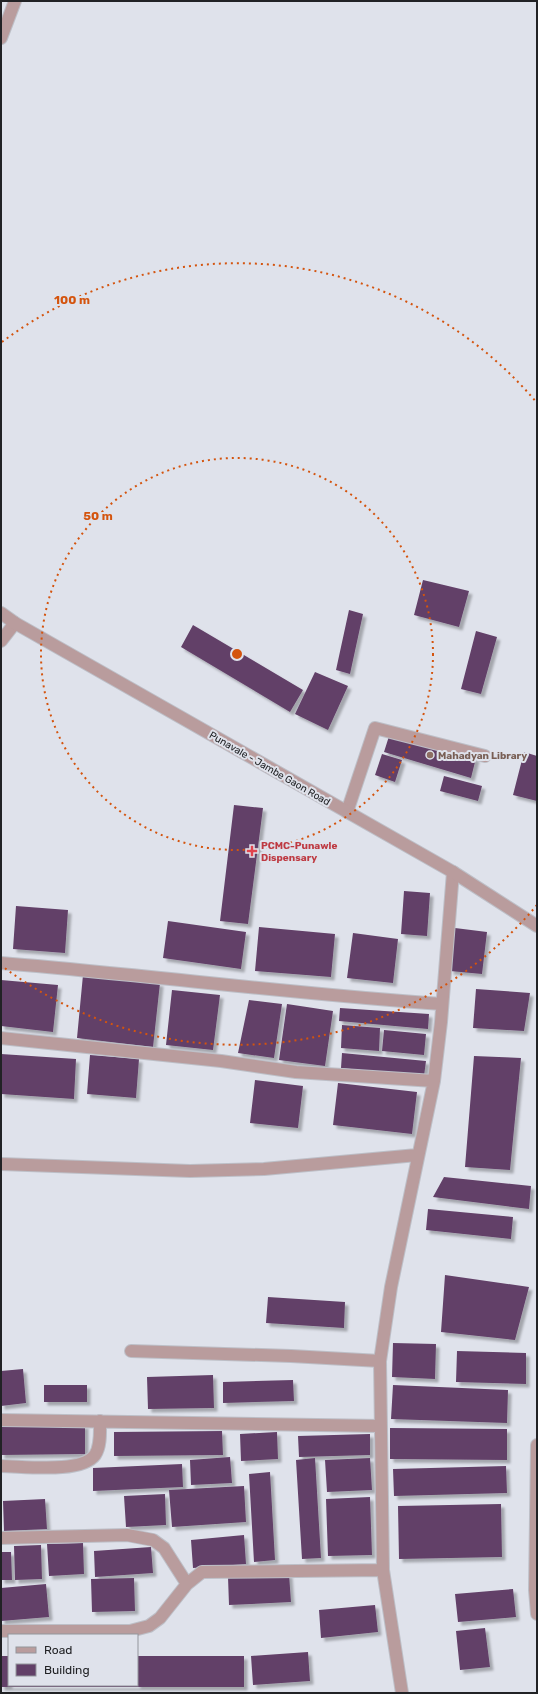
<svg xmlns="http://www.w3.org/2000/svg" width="538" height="1694" font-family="Rubik,sans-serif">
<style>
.building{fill:#624068;filter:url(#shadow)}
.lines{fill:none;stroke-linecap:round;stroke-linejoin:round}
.service-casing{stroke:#bdbfc7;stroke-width:14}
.minor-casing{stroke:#bdbfc7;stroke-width:14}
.tertiary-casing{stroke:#bdbfc7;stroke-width:14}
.service{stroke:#b99c9d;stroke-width:12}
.minor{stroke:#b99c9d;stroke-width:12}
.tertiary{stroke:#b99c9d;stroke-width:12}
.ring{fill:none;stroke:#d4540e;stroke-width:2;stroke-dasharray:2 4}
.education-dot{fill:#8d6e63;stroke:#dfe2eb;stroke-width:1.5}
.health-dot{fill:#e0444e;stroke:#dfe2eb;stroke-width:1.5}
.labels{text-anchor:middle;stroke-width:4;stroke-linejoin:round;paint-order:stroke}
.education-label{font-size:10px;font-weight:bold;fill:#785e54;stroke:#dfe2eb;text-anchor:start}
.street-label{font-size:10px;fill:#212225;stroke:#dfe2eb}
.health-label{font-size:10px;font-weight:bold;fill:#be3a42;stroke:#dfe2eb;text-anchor:start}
.centre{fill:#d4540e;stroke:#dfe2eb;stroke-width:2}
.ring-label{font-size:12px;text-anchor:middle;font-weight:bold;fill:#d4540e;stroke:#dfe2eb;stroke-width:4;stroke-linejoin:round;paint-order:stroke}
</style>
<defs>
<filter id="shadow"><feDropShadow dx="3.5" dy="3.5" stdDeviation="1" flood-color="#0004"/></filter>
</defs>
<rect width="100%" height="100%" fill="#dfe2eb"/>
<path class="building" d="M423 580 469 591 459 627 414 615Z
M349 610 363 614 350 674 336 670Z
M193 625 303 690 290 712 181 647Z
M476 631 497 637 481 694 461 689Z
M315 672 348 686 328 730 295 714Z
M390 733 476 758 471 778 384 752Z
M524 752 537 756V801L513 795Z
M382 754 402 760 395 782 375 775Z
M444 776 482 786 478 801 440 791Z
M234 805 263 808 248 924 220 921Z
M404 891 430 893 427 936 401 934Z
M16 906 68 910 65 953 13 949Z
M168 921 246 932 241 969 163 958Z
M259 927 335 934 331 977 255 971Z
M455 928 487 932 482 974 450 971Z
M353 933 398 939 393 983 347 978Z
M83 975 160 983 153 1047 77 1038Z
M1 980 58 985 53 1032 1 1026Z
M476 989 530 993 524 1031 473 1028Z
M172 990 220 995 213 1050 166 1045Z
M249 1000 282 1004 274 1058 238 1053Z
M287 1004 333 1011 325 1066 279 1060Z
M340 1008 429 1014 428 1029 339 1021Z
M342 1025 380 1028 379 1051 341 1048Z
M384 1030 426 1034 424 1055 382 1051Z
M342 1053 426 1061 424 1076 341 1068Z
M1 1054 76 1059 74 1099 1 1094Z
M90 1055 139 1059 136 1098 87 1094Z
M474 1056 521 1058 510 1170 465 1167Z
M255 1080 303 1086 298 1128 250 1123Z
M338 1083 417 1092 412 1134 333 1125Z
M444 1177 531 1186 529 1209 433 1197Z
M428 1209 513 1217 511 1239 426 1230Z
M445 1275 529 1287 515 1340 441 1332Z
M268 1297 345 1302 344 1328 266 1323Z
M393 1343 436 1344 435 1379 392 1377Z
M457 1351 526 1353V1384L456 1382Z
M23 1369 26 1403 1 1406V1371Z
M213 1375 214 1408 148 1409 147 1377Z
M293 1380 294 1401 223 1403V1382Z
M44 1385H87V1402H44Z
M393 1385 508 1390 507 1423 391 1419Z
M85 1425V1454L1 1455V1426Z
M390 1428 507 1429V1460L390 1459Z
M222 1431 223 1455 114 1456V1432Z
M277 1432 278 1459 241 1461 240 1434Z
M370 1434V1455L299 1457 298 1436Z
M230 1457 232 1483 191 1485 190 1460Z
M315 1458 321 1558 302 1559 296 1460Z
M370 1458 372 1490 327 1492 325 1460Z
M182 1464 183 1487 93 1491V1468Z
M506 1466 507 1493 394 1496 393 1469Z
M270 1472 275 1560 254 1562 249 1474Z
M244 1486 246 1522 172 1527 169 1490Z
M165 1494 166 1525 126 1527 124 1496Z
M370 1497 372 1555 328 1556 326 1499Z
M45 1499 47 1529 4 1531 3 1501Z
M501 1504 502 1557 399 1559 398 1506Z
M244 1535 246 1564 193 1568 191 1540Z
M83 1543 84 1574 49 1576 47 1544Z
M41 1545 42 1579 15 1580 14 1546Z
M151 1547 153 1573 95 1577 94 1551Z
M1 1552H11L12 1580H1Z
M289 1574 291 1602 229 1605 228 1577Z
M134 1578 135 1611 92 1612 91 1579Z
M46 1584 49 1617 1 1621V1588Z
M513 1589 516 1617 458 1622 455 1594Z
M375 1605 378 1632 321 1638 319 1610Z
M485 1628 490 1667 460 1670 456 1631Z
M308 1652 310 1681 253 1685 251 1656Z
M1 1656H9V1685H137V1656H244V1687H1Z"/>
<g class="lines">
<g class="service-casing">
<path id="service" d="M347 812 375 728 485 756"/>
</g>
<g class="minor-casing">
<path id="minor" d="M1 38 15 1
M1 641 15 623
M1 963C148 975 295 994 442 1004
M1 1038 221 1061 296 1072 434 1081
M1 1164 190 1171 264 1169 417 1155
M131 1351 291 1356 380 1361
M1 1420 380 1426
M537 1445 535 1590 537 1614
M1 1466C23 1466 81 1474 95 1455 101 1446 100 1432 100 1421
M1 1538 127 1535 153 1540 164 1548 187 1584
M1 1631H130L149 1626 160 1618 187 1584 202 1572 383 1570
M402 1693 383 1570 380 1361 391 1287 434 1081 441 1022 453 872"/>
</g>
<g class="tertiary-casing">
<path id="tertiary" d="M1 613 15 623 453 872 537 926"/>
</g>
<use href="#service" class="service"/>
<use href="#minor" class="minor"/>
<use href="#tertiary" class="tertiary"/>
</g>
<g class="ring">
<circle cx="237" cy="654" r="196"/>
<path d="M537 905A391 391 0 0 1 2 966M2 342A391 391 0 0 1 537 403"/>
</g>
<circle class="education-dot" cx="430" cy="755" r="4"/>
<path class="health-dot" d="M250 845h4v4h4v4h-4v4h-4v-4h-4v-4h4z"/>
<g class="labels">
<g class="education-label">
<text x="438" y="759">Mahadyan Library</text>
</g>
<g class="street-label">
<text transform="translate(270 768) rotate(30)" y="4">Punavale - Jambe Gaon Road</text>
</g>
<g class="health-label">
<text x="261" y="849">PCMC-Punawle<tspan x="261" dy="12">Dispensary</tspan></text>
</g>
</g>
<circle cx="237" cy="654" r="6" class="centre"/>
<g class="ring-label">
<text x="72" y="304">100 m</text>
<text x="98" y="520">50 m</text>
</g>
<rect width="538" height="1694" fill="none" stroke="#212225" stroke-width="4"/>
<rect x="8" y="1634" width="130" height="52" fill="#dfe2eb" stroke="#93959c"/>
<rect x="16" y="1647" width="20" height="6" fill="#b99c9d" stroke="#93959c"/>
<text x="44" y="1654" font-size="12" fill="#212225">Road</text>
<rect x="16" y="1664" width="20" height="12" fill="#624068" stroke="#93959c"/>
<text x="44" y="1674" font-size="12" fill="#212225">Building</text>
</svg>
